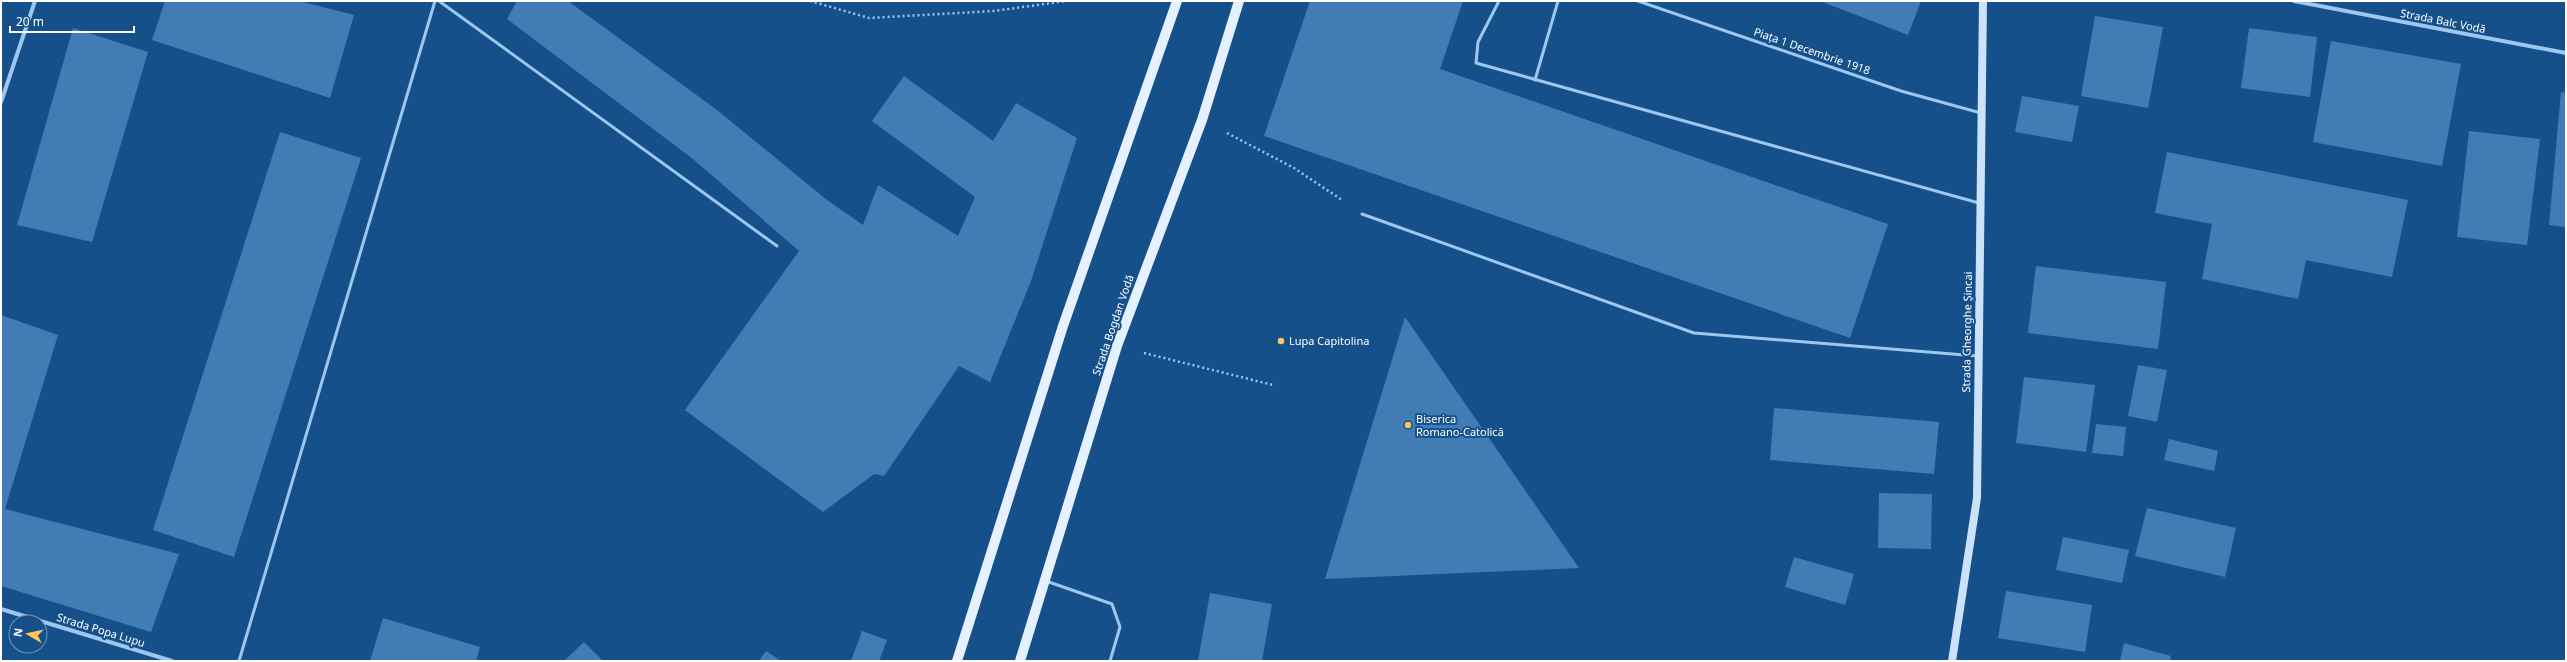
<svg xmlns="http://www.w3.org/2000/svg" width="2567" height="662" font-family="'Noto Sans',sans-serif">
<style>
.building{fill:#427cb5}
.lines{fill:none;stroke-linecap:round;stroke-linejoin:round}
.path{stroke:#9dc7ef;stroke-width:2.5;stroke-dasharray:2 3;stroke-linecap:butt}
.service{stroke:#9dc7ef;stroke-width:3}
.minor{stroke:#9dc7ef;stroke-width:4}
.secondary{stroke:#cbe2fa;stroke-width:8}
.primary{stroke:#e5f1ff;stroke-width:10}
.poi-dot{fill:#ffc55b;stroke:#15508a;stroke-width:1.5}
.labels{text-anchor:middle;stroke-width:4;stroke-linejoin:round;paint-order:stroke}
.street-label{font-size:11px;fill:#fff;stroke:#15508a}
.poi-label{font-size:11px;fill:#fff;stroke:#15508a;text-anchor:start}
</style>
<rect width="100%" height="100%" fill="#15508a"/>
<path class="building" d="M165 1H299L354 15 330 98 152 40Z
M517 1H568L717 110 827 200 863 225 878 185 958 236 975 197 872 121 904 76 993 141 1016 103 1077 138 1031 281 990 382 959 366 884 476 874 474 823 512 685 410 799 251 693 159 507 19Z
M1310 1H1463L1440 69 1888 224 1850 338 1264 136Z
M1820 1H1921L1908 35Z
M2095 16 2163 27 2148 108 2081 96Z
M73 28 148 52 92 242 17 225Z
M2249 28 2317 37 2310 97 2241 88Z
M2331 41 2461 64 2442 166 2313 142Z
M2561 92 2566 93V227L2549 225Z
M2022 96 2079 106 2072 142 2015 132Z
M2469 131 2540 139 2527 245 2457 237Z
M280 132 361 158 234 557 153 530Z
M2167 152 2408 200 2392 277 2306 260 2298 299 2202 279 2212 224 2155 213Z
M2036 266 2166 282 2158 349 2028 333Z
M1 315 58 335 5 509 179 554 151 632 1 586Z
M1405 317 1579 568 1325 579Z
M2138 365 2167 370 2157 422 2128 416Z
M2024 377 2095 385 2086 452 2016 443Z
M1774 408 1939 422 1934 474 1770 460Z
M2096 424 2126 427 2123 456 2092 453Z
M2169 439 2218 451 2214 471 2164 460Z
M1879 493 1932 494 1931 549 1878 548Z
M2147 508 2236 528 2225 577 2135 556Z
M2063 537 2129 550 2122 583 2056 570Z
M1794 557 1854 574 1845 605 1785 587Z
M2006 591 2092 605 2085 652 1998 638Z
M1210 593 1272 604 1262 661H1198Z
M383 618 480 647 476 661H370Z
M862 631 887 640 879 661H851Z
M584 642 603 661H564Z
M2124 643 2171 656 2170 661H2120Z
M766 651 781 661H759Z"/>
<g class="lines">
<path class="path" d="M810 1 869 18 994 11 1066 1
M1227 133 1294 168 1342 200
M1144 353 1273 385"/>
<path class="service" d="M439 1 777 246
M1499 1 1478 42 1476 63 1979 203
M1638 1 1901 91 1981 113
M1535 80 1558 1
M1362 214 1694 333 1977 356
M1046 581 1112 604 1120 627 1110 661
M239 661 435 1"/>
<path class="minor" d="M2294 1 2566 53
M1 102 35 1
M1 609 172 661"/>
<path class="secondary" d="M1952 661 1977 498 1983 1"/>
<path class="primary" d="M957 661 1063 326 1177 1
M1020 661 1117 346 1202 120 1239 1"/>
</g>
<g class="poi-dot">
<circle cx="1281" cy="341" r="4"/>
<circle cx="1408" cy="425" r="4"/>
</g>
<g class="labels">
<g class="street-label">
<text transform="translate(2443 21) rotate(11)" y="4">Strada Balc Vodă</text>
<text transform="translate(1812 51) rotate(19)" y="4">Piața 1 Decembrie 1918</text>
<text transform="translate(1113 325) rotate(-71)" y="4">Strada Bogdan Vodă</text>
<text transform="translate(1967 332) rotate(-89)" y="4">Strada Gheorghe Șincai</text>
<text transform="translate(101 630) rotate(17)" y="4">Strada Popa Lupu</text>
</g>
<g class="poi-label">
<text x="1289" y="345">Lupa Capitolina</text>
<text x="1416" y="423">Biserica<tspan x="1416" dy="13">Romano-Catolică</tspan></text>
</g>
</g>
<rect width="2567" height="662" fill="none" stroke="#ffffff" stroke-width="4"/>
<g transform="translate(28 634) rotate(279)"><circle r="19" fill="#15508a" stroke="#7396b9"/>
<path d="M0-3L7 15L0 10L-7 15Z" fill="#ffc55b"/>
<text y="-6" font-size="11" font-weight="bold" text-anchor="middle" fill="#ffffff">N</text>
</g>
<path d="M10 26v6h124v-6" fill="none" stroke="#ffffff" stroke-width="2"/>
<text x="16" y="26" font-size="12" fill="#ffffff" stroke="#15508a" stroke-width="3" paint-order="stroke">20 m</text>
</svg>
